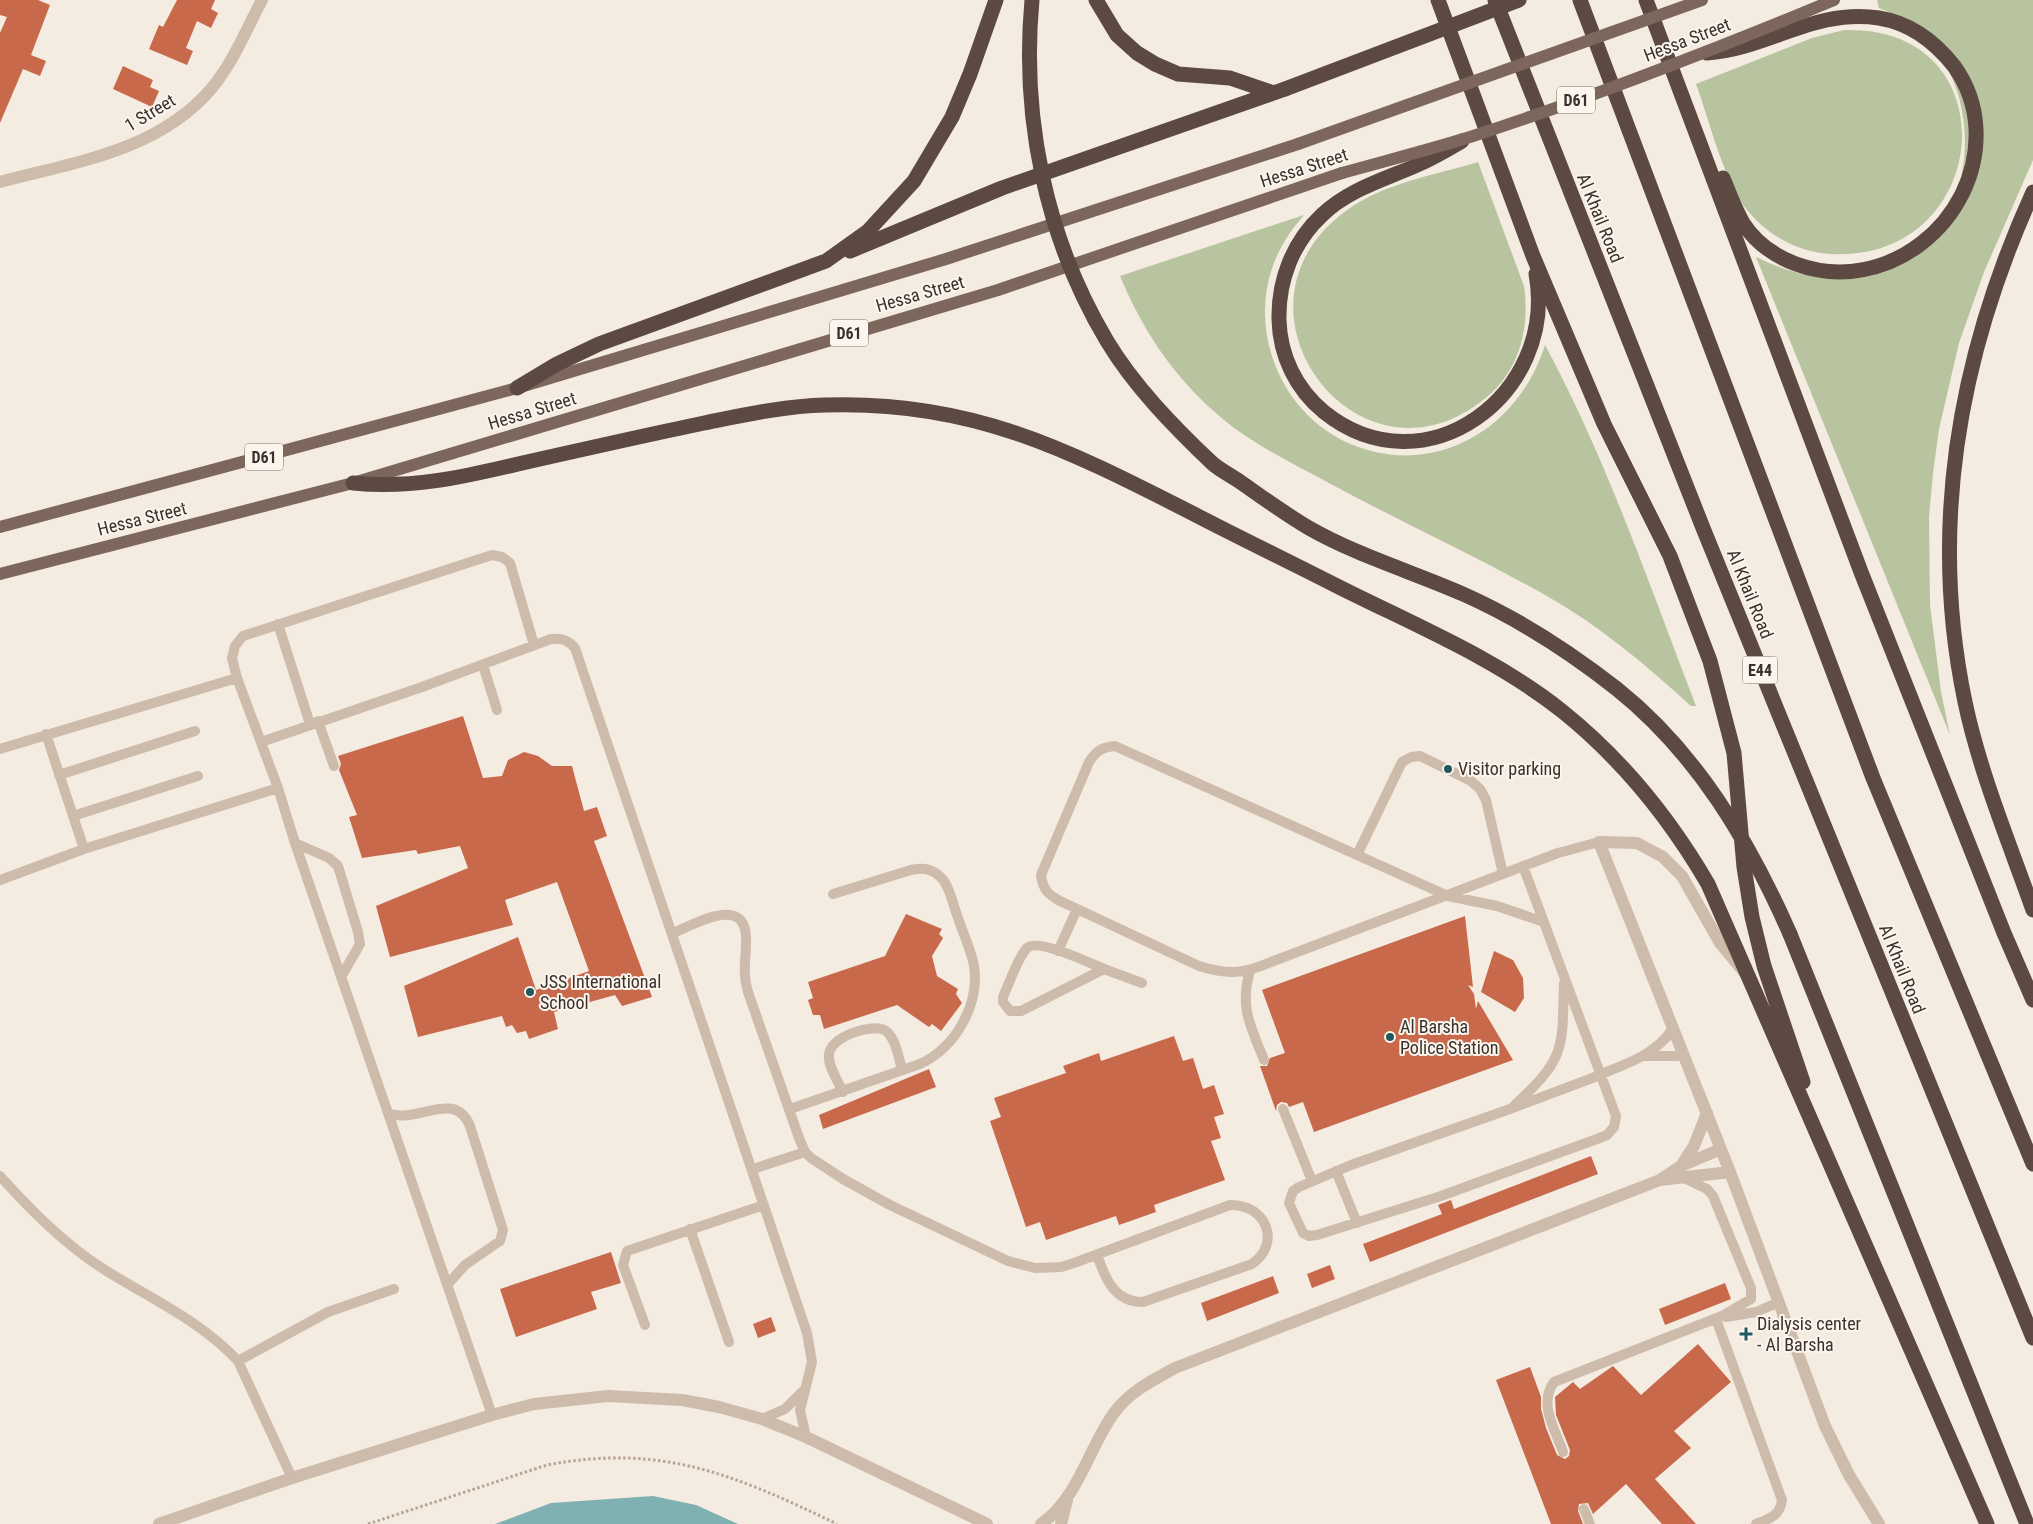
<svg xmlns="http://www.w3.org/2000/svg" width="2033" height="1524" font-family="'Roboto Condensed',sans-serif">
<style>
.green{fill:#b8c4a0}
.water{fill:#7fb0b2}
.building{fill:#c8694b}
.lines{fill:none;stroke-linecap:round;stroke-linejoin:round}
.path{stroke:#b9a596;stroke-width:3;stroke-dasharray:2.5 2.5;stroke-linecap:butt}
.service{stroke:#cdbbac;stroke-width:10}
.minor{stroke:#cdbbac;stroke-width:12}
.tertiary{stroke:#cdbbac;stroke-width:12}
.primary{stroke:#7d675c;stroke-width:12}
.motorway{stroke:#5c4a42;stroke-width:15}
.primary-bridge{stroke:#7d675c;stroke-width:12}
.motorway-bridge{stroke:#5c4a42;stroke-width:15}
.poi-dot{fill:#1f5a5e;stroke:#fbf5ee;stroke-width:2}
.labels{text-anchor:middle;stroke-width:4;stroke-linejoin:round;paint-order:stroke}
.shield{fill:#fbf5ee;stroke:#756b66;stroke-width:1}
.shield-label{font-size:16px;font-weight:bold;fill:#3b302b}
.street-label{font-size:18px;fill:#3b302b;stroke:#fbf5ee}
.poi-label{font-size:18px;fill:#3b302b;stroke:#fbf5ee;text-anchor:start}
</style>
<rect width="100%" height="100%" fill="#f4ebe1"/>
<path class="green" d="M1877 0H2033V160L1984 272 1959 343 1939 429 1933 473 1929 517 1930 605 1941 692 1950 735 1756 257C1973 361 2033 65 1879 8Z
M1844 30C2013 25 1993 262 1832 254 1799 253 1767 235 1747 210 1723 179 1710 122 1696 84L1812 38Z
M1478 162 1524 286C1530 327 1520 369 1488 396 1361 505 1211 308 1347 210 1384 183 1435 175 1478 162Z
M1304 215C1291 230 1281 245 1274 263 1248 330 1280 411 1346 442 1432 481 1518 431 1545 345 1607 460 1649 584 1696 706H1691C1646 665 1600 626 1547 596 1476 556 1401 522 1329 483 1290 462 1250 443 1217 414 1173 376 1142 329 1120 276Z"/>
<path class="water" d="M653 1496 696 1505 738 1524H495L551 1503Z"/>
<path class="building" d="M0 0H38L50 5 31 55 46 61 40 76 23 69 0 123V33L7 17 0 15Z
M177 0H215L211 9 218 13 211 28 197 21 186 48 193 51 187 65 149 49 159 25 163 27Z
M123 66 153 80 150 87 159 91 152 107 113 89Z
M463 716 483 778 502 776 508 760 524 752 538 756 552 766H572L584 811 597 807 607 836 594 841 652 997 622 1006 615 995 554 1012 558 1029 529 1039 526 1031 517 1033 512 1025 506 1027 502 1016 418 1037 404 986 518 937 536 990 589 971 557 882 505 900 513 925 390 957 376 906 468 868 460 846 418 854 416 850 362 858 349 817 357 815 339 770 341 764 338 756Z
M906 914 942 929 939 934 943 938 932 956 937 976 958 989 956 994 962 1003 941 1031 932 1024 929 1027 897 1005 824 1029 820 1015H813L808 1000 813 998 808 982 885 956Z
M1465 916 1473 987 1468 985 1474 994 1476 1009 1478 1001 1513 1060 1314 1132 1303 1102 1289 1107 1287 1103 1281 1102 1277 1105 1276 1111 1260 1066H1267L1270 1058 1285 1053 1262 990Z
M1494 951 1513 960 1523 978 1524 998 1515 1012 1481 992Z
M1174 1036 1183 1061 1193 1058 1203 1089 1214 1085 1224 1114 1214 1117 1221 1138 1211 1141 1225 1180 1154 1205 1156 1212 1119 1225 1116 1216 1046 1240 1040 1222 1026 1227 990 1121 1001 1117 994 1098 1066 1073 1063 1066 1099 1053 1101 1061Z
M929 1069 936 1087 823 1129 819 1115Z
M1591 1156 1598 1174 1370 1262 1363 1244 1442 1214 1438 1205 1451 1200 1454 1209Z
M611 1252 621 1283 591 1292 597 1309 516 1337 500 1289Z
M1330 1265 1335 1279 1312 1288 1307 1274Z
M1273 1276 1279 1293 1207 1321 1201 1303Z
M1725 1283 1731 1299 1665 1325 1659 1309Z
M771 1317 776 1331 758 1338 753 1324Z
M1698 1344 1731 1382 1674 1431 1691 1448 1655 1479 1696 1524H1662L1626 1484 1593 1514 1588 1503 1579 1504 1578 1511 1583 1524H1551L1496 1380 1530 1367 1541 1397V1409L1546 1428 1557 1455 1565 1459 1569 1456 1570 1450 1556 1415 1555 1397 1573 1382 1580 1389 1613 1366 1641 1395Z"/>
<g class="lines">
<path class="path" d="M368 1524 547 1465C662 1443 735 1475 837 1524"/>
<path class="service" d="M278 624 310 724
M483 665 497 710
M318 721 334 766
M46 734 84 849
M261 742 422 687 551 639C562 638 568 640 575 648L807 1333 812 1362 800 1410 806 1437
M0 749 237 678
M59 775 195 731
M73 816 198 776
M295 843 329 858 338 866 358 932 360 944 341 977
M1357 855 1402 762 1411 757 1420 756 1471 781 1480 789 1486 800 1503 874
M1523 866 1616 1116 1614 1127 1607 1135 1597 1139 1441 1196 1317 1235 1309 1236 1303 1233 1289 1203 1293 1191 1299 1187 1351 1165 1510 1109 1595 1077C1624 1064 1653 1057 1672 1030
M0 880 84 849 278 788
M1544 922 1497 906 1448 896 1115 746C1102 747 1096 751 1089 762L1041 875C1043 889 1047 894 1060 901L1199 966C1228 975 1243 974 1271 962L1558 853 1599 842
M673 933C697 923 748 893 746 942 746 961 742 972 748 992L799 1138 805 1152 811 1158 843 1179 890 1205 1008 1261 1035 1268 1061 1267 1074 1263 1230 1205C1266 1204 1282 1243 1252 1264L1143 1302C1114 1302 1105 1278 1097 1255
M1058 951 1077 909
M1104 969C1090 963 1038 938 1027 948 1018 957 1009 984 1003 997V1002L1010 1011H1021L1104 969 1142 983
M1250 971C1239 1007 1251 1027 1264 1060
M1646 1056H1683
M843 1092C838 1081 828 1067 829 1055 829 1037 873 1022 886 1031 896 1039 899 1059 902 1070
M1514 1106C1566 1057 1562 1051 1564 983
M790 1109 920 1064C955 1048 980 1005 974 966 971 949 962 931 957 915 952 902 949 882 937 874 929 868 921 868 911 870L833 894
M1283 1109 1312 1181
M388 1113C416 1125 455 1088 470 1126L503 1230 500 1241 465 1265 447 1285
M753 1169 805 1152
M1336 1171 1357 1223
M0 1176C31 1210 63 1243 102 1268 149 1298 200 1320 238 1361L292 1478
M690 1229 729 1342
M1726 1317 1756 1312 1779 1302
M1716 1319 1782 1500C1780 1516 1769 1519 1756 1524
M645 1325 623 1265 627 1251 764 1205
M238 1361 328 1312 394 1289
M492 1415 295 843 278 788 237 678 232 658 235 646 243 636 492 555 502 557 510 563 534 645
M762 1419 785 1409 802 1392
M1563 1452C1555 1429 1538 1404 1554 1382L1722 1316 1751 1299V1288L1713 1196 1707 1189 1684 1178
M1584 1509 1590 1524"/>
<path class="minor" d="M0 182C75 162 158 151 211 89 233 63 246 30 262 0
M1744 972 1720 943 1682 876 1663 857 1637 843 1599 842 1730 1172 1825 1426 1849 1475 1879 1524
M1681 1166 1694 1146 1707 1113
M1660 1180 1730 1172
M1041 1524C1078 1499 1089 1447 1114 1413 1129 1392 1153 1380 1175 1368L1660 1180 1681 1166 1721 1149
M1061 1524 1067 1500"/>
<path class="tertiary" d="M159 1524 292 1478 492 1415 534 1404 608 1396 682 1400 719 1407 762 1419 806 1437 987 1524"/>
<path class="primary" d="M1805 12 1834 0
M0 527 517 388 946 259 1298 144
M0 574 353 483 998 290 1342 173"/>
<path class="motorway" d="M1096 0 1117 35 1137 53 1155 64 1178 74 1230 78 1274 93
M1438 0 1533 256 1604 424 1670 556 1710 661 1734 753 1744 867 1752 917 1764 966 1803 1082
M1495 0 1703 528 2033 1338
M1580 0 1873 778 2033 1164
M1646 0 1861 572 2004 933 2033 1000
M1707 53C1768 49 1814 8 1879 18 1910 23 1935 42 1954 66 1967 84 1975 107 1976 129 1980 222 1885 297 1796 264 1775 256 1755 242 1743 223 1735 209 1729 193 1723 178
M1462 141C1447 150 1431 159 1415 166 1383 180 1348 190 1322 215 1293 242 1278 280 1279 320 1280 356 1296 389 1324 412 1425 493 1558 394 1536 274
M2033 192C1959 355 1928 525 1965 702 1980 773 2009 842 2033 910
M850 251 1002 188 1285 89
M517 388 557 364 599 344 826 261 868 231 914 181 952 117 970 74 996 0
M353 483C410 489 463 477 518 464 580 450 642 436 704 423 744 415 784 406 825 405 971 400 1066 449 1192 513 1240 538 1288 561 1335 585 1410 623 1496 658 1562 711 1622 759 1669 817 1708 884L1987 1524
M1790 934 2027 1524"/>
<path class="primary-bridge" d="M1298 144 1702 0
M1342 173C1385 161 1428 150 1470 137 1584 100 1695 57 1805 12"/>
<path class="motorway-bridge" d="M1032 0C1021 118 1046 239 1107 341 1134 386 1174 427 1212 463 1220 470 1230 475 1239 481 1262 497 1285 514 1309 528 1356 555 1413 572 1463 594 1517 618 1570 652 1617 689 1697 753 1749 841 1790 934
M1285 89 1519 0"/>
</g>
<g class="poi-dot">
<circle cx="1448" cy="769" r="5"/>
<circle cx="530" cy="992" r="5"/>
<circle cx="1390" cy="1037" r="5"/>
<path d="M1743.5 1326.5h5v5h5v5h-5v5h-5v-5h-5v-5h5z"/>
</g>
<g class="labels">
<g class="shield">
<rect x="1557" y="86.5" width="38" height="27" rx="4"/>
<rect x="830" y="319.5" width="38" height="27" rx="4"/>
<rect x="245" y="443.5" width="38" height="27" rx="4"/>
<rect x="1742.5" y="656.5" width="35" height="27" rx="4"/>
</g>
<g class="shield-label">
<text x="1576" y="106">D61</text>
<text x="849" y="339">D61</text>
<text x="264" y="463">D61</text>
<text x="1760" y="676">E44</text>
</g>
<g class="street-label">
<text transform="translate(1687 40) rotate(-21)" y="6">Hessa Street</text>
<text transform="translate(150 113) rotate(-31)" y="6">1 Street</text>
<text transform="translate(1304 168) rotate(-18)" y="6">Hessa Street</text>
<text transform="translate(1600 218) rotate(68)" y="6">Al Khail Road</text>
<text transform="translate(920 294) rotate(-16)" y="6">Hessa Street</text>
<text transform="translate(532 411) rotate(-17)" y="6">Hessa Street</text>
<text transform="translate(142 519) rotate(-14)" y="6">Hessa Street</text>
<text transform="translate(1750 594) rotate(68)" y="6">Al Khail Road</text>
<text transform="translate(1902 969) rotate(68)" y="6">Al Khail Road</text>
</g>
<g class="poi-label">
<text x="1458" y="775">Visitor parking</text>
<text x="540" y="988">JSS International<tspan x="540" dy="21">School</tspan></text>
<text x="1400" y="1033">Al Barsha<tspan x="1400" dy="21">Police Station</tspan></text>
<text x="1757" y="1330">Dialysis center<tspan x="1757" dy="21">- Al Barsha</tspan></text>
</g>
</g>
</svg>
